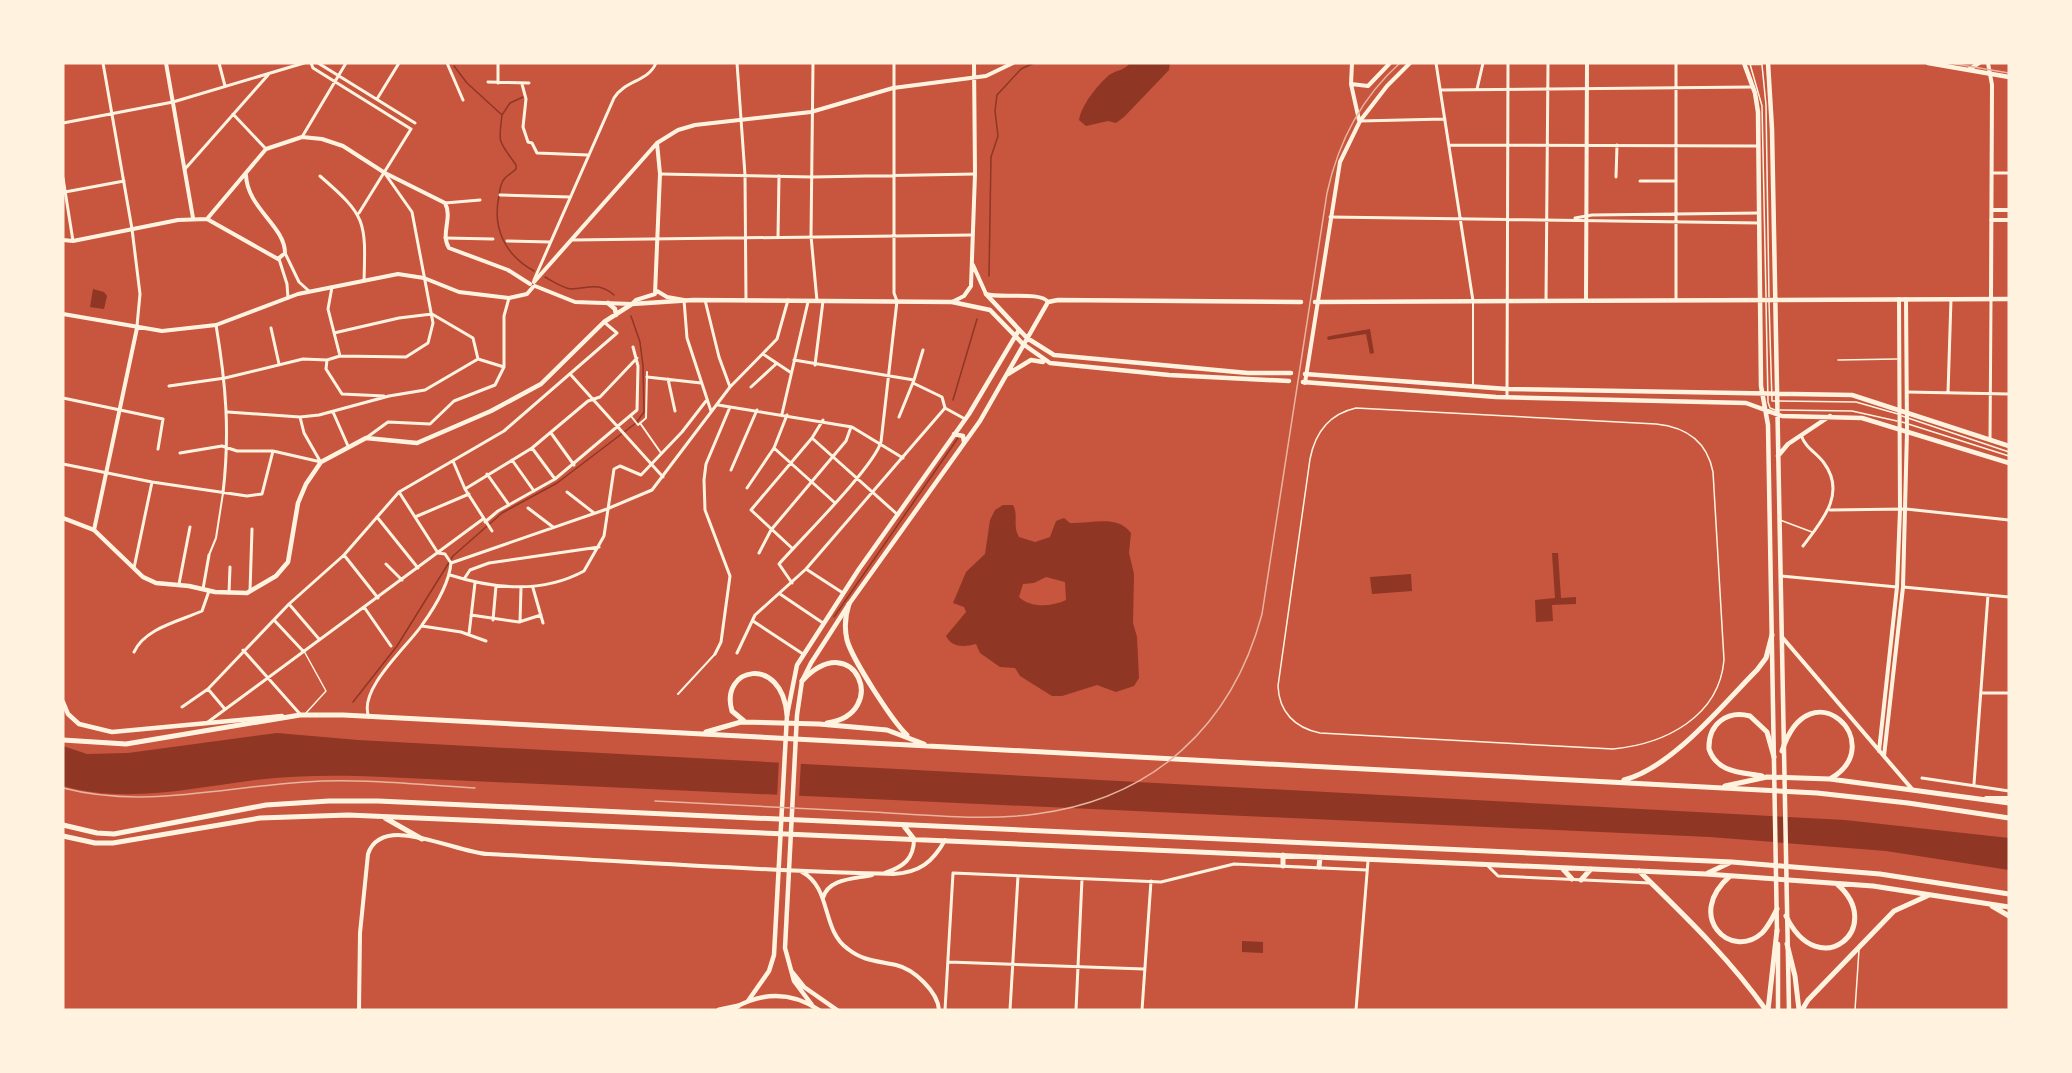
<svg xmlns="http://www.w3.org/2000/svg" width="2072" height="1073" font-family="Helvetica,sans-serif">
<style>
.water{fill:#8f3625;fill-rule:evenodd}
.pier{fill:#c8553d}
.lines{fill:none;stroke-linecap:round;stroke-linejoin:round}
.stream{stroke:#8f3625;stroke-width:1.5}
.service{stroke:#fff3e0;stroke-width:1.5}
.pedestrian{stroke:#fff3e0;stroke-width:2}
.minor{stroke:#fff3e0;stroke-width:3}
.tertiary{stroke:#fff3e0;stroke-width:4}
.secondary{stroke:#fff3e0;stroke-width:4.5}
.primary{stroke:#fff3e0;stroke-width:5}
.trunk{stroke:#fff3e0;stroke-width:5}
.rail{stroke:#e9b49f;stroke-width:1.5}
</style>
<rect width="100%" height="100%" fill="#c8553d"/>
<path class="water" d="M1130 63H1170L1169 70 1124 117 1116 123 1108 121 1086 126 1079 120C1082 104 1097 86 1109 75 1116 70 1124 71 1130 63Z
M93 289 104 292 107 296 104 309 90 307Z
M1370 329 1374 353 1370 354 1366 334 1328 340 1327 337 1330 336Z
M1003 505H1013C1019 516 1012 525 1019 537L1035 542 1050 537 1056 521 1064 518 1070 523C1091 524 1117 514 1131 533L1129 553 1134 574 1133 623 1137 637 1139 678 1134 686 1116 692 1097 685 1062 696H1052L1020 676 1015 668 1000 667 980 653 976 644C964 647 952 648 946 636L966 612 964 607 953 603 966 572 985 554 990 520 995 510ZM1046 577 1065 582 1066 600C1052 607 1030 608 1019 597L1023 584 1034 583Z
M1552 553H1558L1561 598 1576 597V604L1552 605 1553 621 1536 622 1535 600 1555 598Z
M1411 574 1412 591 1372 594 1370 577Z
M277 733 358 740 1845 820 2009 838V870L1886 851 1710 837 384 777C340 775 298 775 255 780 193 788 124 804 63 786V746L87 754 128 753Z
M1242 941 1263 942V953L1242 952Z"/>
<path class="pier" d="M779 759 801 761 799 799 777 798Z"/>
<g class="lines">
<path class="stream" d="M454 66 467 83 502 115C498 146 499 140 516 165V169C513 172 508 175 505 178 500 183 500 190 499 196 492 228 505 255 534 271
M502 115 510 103 523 97
M989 276 991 157 998 136 995 111 997 95 1021 69 1034 63
M545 277C552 281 564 289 572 289 589 288 599 282 614 295
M953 400 977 319
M834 617 958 438
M353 702 397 646 453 556 502 513 557 483 636 423 644 412 643 366 640 342 631 316"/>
<path class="service" d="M1750 64 1762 106 1766 297
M1762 65 1766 105 1769 297
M1766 302 1768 402 1770 408 1775 410
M1769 302 1772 401 1856 402 1898 414
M1838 360 1897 359
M1356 408 1656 424C1686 427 1707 441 1713 472L1724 660C1719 717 1665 744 1613 749L1320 733C1295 728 1279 712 1278 686L1310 459C1315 433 1329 414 1356 408Z
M1780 410 1852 411 1897 421
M1902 416 2009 452
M1902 422 2009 456
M1780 520 1812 532
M304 651 326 691 306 713
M1855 1010 1859 950"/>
<path class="pedestrian" d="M1473 303V387
M631 416 638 425 646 418 647 372
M640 423 661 453
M209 555 216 538 223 493
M678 694 715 654"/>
<path class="minor" d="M103 63 132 229 140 294 137 326
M219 63 225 86
M311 63 313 68 411 129 359 213
M318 63 415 123
M447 63 463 100
M737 63 745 175 746 301
M813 63 811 236 817 301
M1436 63 1473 301
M488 82 529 83
M498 83V63
M522 84 526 99 523 127 528 142 532 143 537 153 588 155
M1477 89 1483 63
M1441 90 1753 87
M377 99 399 63
M233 114 266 149
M1360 121 1445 119
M63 123 173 102 304 63
M302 137 346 63
M1450 145 1758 146
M185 169 268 75
M1992 173H2009
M660 174 812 177 975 174
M320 176C366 216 366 220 364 281
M1616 177 1617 145
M63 178 73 241
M1640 181H1676
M65 192 124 181
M500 195 570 197
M445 203 480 200
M1330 217 1759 223
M1575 218 1592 215 1759 213
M778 237 779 176
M445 238 493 239
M573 240 972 235
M507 241 550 242
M285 253 299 282 309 291
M279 259 287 284 288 298
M534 280 614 98C625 80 648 82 656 63
M332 287 328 309 340 356
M1676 299V63
M684 300 687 338 711 411
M705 300 719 357 730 387
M1546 301 1548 63
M216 325C226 384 230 433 223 493
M271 328 279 364
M334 333 399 318 432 314 473 338 478 359
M763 354 790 372
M478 359 504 367
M327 360 326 369 342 394 384 396
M794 360 914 380
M815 365 823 301
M571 375 663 477
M647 377 701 383
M668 379 675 411
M913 383 942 397 945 408 965 419
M169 386 225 378 303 359 327 360 340 356 406 357 428 343 433 323 412 212 386 175
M751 387 776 364
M1907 392 2009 394
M1948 393 1951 299
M1507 397 1508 63
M63 398 163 419 158 449
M718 405 852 427 903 458
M228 412 300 417 319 415 389 396 425 390 478 359
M333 412 348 446
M782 414 808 302
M300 417 304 433 320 461
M899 417 914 380 923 350
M551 433 574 465
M1801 435C1806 449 1816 452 1824 463 1847 494 1821 522 1803 546
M366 438 388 422 430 424 454 401 495 385 504 367V316L509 298
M812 438 898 515
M1990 440 1991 299
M532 448 555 479
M774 448 834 502
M180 453 222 446 237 451H273L321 462
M512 460 534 491
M453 461 465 489 492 531
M63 464 152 482 247 496 262 494 273 451
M731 470 757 410
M487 474 509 505
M747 488 774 448 787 415
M465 489 532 448 588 401 600 397 637 358
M567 492 594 513
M528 508 553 527
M1830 510 1906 509 2009 520
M377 517 418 568
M415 517 469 494
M485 522 498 511 555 479 637 410 638 366 633 347
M793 549 751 510 812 438 823 420
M759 553 771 530 846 441 851 427
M344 555 378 598
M451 563 607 509 652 490 730 387 777 339 788 300
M386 564 402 580
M134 568 152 482
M806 569 843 593
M450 575C494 589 542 594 584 571L604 536 614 469 620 466 641 475 682 432 706 401
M1781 576 1897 587
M464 579 470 570 489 563 599 547
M792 583 779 564C801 539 873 468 881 442L897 301 894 293V63
M179 584 190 527
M1903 587 2009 597
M533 588 543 623
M203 589 209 555
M250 591 252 529
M229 593 230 567
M780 594 823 623
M289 604 319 639
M364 607 391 646
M471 615 519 622 541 615
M274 620 303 651
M493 620 496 586
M753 621 803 654
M520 622 521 588
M422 626 461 632 486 641
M469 634 475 583
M243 650 300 714
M134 652C145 628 180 621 202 611L209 591
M737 653 755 615 806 569 945 408
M715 654 721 642 730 576 705 510 704 480 706 464 730 407
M208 689 224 708
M1981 693H2009
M182 707 208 689 289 604 344 555 399 492 504 431 617 333 604 322
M369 717C357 690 408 646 422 625 435 607 449 584 451 563L445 554 438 553 399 492
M208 722 483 519
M1922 778 2009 791
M1974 784 1988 595
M1487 865 1498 876 1650 883
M949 962 1144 969
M945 1010 953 873 1161 882 1234 864 1367 870
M1010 1010 1018 876
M1076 1010 1082 879
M1142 1010 1151 881
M1356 1010 1368 861"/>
<path class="tertiary" d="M166 63 193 218
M1352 63 1351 84 1359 120
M1988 63 1992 85 1991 299
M1351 84 1368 86 1390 63
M1992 210H2009
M207 219 266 149 302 137 322 139 343 146 385 173 445 203C453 218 440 234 449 248L508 270 530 284
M1991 220H2009
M63 240 73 241 178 220 207 219 278 259 285 253C285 226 247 208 246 175
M973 265 986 294C1000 299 1041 291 1048 302
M534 282 657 143 678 130 695 125 811 112 893 88 986 76 1013 63
M535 286 575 302 632 304 636 300 655 294 660 174 657 143
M657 291 667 297 684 300
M1586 301 1587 63
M952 302 964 296 971 286 975 174 974 63
M63 314 162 331 216 325 298 294 398 274 424 278 459 292 509 298 527 294 533 287
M1305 383 1340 162 1360 121 1387 86 1410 63
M94 530 137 328
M1782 637 1912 789
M1879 751 1897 587 1900 510 1899 299
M1884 756 1903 587 1907 431 1906 299
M1986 798H2009
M802 872C832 888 821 930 848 949 863 961 878 961 896 965 914 969 938 992 939 1010
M885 873C903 867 914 859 914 839
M823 898C828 878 855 879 872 875
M359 1010 360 933 368 854C382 812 456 853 488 854 623 861 758 871 893 874 919 873 933 862 945 840"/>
<path class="secondary" d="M1744 63 1755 93 1758 112 1761 386 1768 425 1777 932
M1749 63H1761
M1768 63 1772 129 1789 1010
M1928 63 2009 77
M1970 69 1979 63
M986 294 1027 338 1054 355 1248 373H1291
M1315 302 2009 299
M608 303 615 309 616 315
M1008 374 1031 360 1043 362
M1305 374 1507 389 1852 395 2009 446
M1303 382 1496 397 1746 403 1782 416 1862 418 2009 463
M954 434 963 436 964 442
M1778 456 1788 444 1830 416
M63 518 94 530 143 577 156 583 189 586 215 592 247 593 276 576 288 562 298 503 306 484 321 462 366 438 417 443 491 411 541 384 604 322 632 304 693 300 952 302 990 310 1023 344 1050 363 1169 375 1289 381
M63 702 68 714 79 724 112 732 282 716
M1778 944V1010
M792 972 804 987 837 1010
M748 1001 769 971 774 955 787 715 797 665 859 569 969 414 1019 330
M812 1005 794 981 785 948 797 715 802 681 811 663 849 604 980 421 1048 302 1058 300 1301 302
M736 1007C764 992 792 992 819 1010"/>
<path class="primary" d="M1787 944 1795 976 1799 1010
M719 1010 738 1006
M1768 1010 1777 930"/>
<path class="trunk" d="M849 604C845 616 844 627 847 640 852 659 893 722 907 735
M802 681C855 625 891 714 827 723
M744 721 732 711C719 667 782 654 787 715
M706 732 741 722 819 724 887 730 924 744
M63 740 126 744 300 715H343L1817 793 1908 803 2009 818
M1782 751C1810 665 1891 744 1830 779
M1762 776C1741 772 1717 773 1709 749 1708 724 1727 710 1750 716L1767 732 1774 757
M1624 780C1673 767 1721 706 1757 670L1766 658 1772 635
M1725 786 1767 777 1830 779 2009 803
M385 818 422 839
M63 825 97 833 114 834 266 805 329 801H378L1732 862 1880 874 2009 894
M903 825 914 839
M63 836 95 843H113L260 818 348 815 1706 874 1873 886 2009 907
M1283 866V855
M1319 867 1320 857
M1562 868 1572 879
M1639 871C1684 915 1729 958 1766 1010
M1708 873 1729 863
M1730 876C1684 916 1731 961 1762 933 1769 926 1773 917 1777 909
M1581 880 1591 869
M1992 906 2009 916
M1786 916C1819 985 1887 927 1837 884
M1802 1010 1808 1000 1894 911 1927 896"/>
<path class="rail" d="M1950 63 2009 73
M63 788C144 809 223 787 305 782 361 778 419 785 475 788
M655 801C727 804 800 808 873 812 926 815 983 821 1036 814 1153 799 1232 726 1262 614L1327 193C1338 143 1362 97 1400 63"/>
</g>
<rect width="2072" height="1073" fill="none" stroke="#fff3e0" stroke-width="129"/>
</svg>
